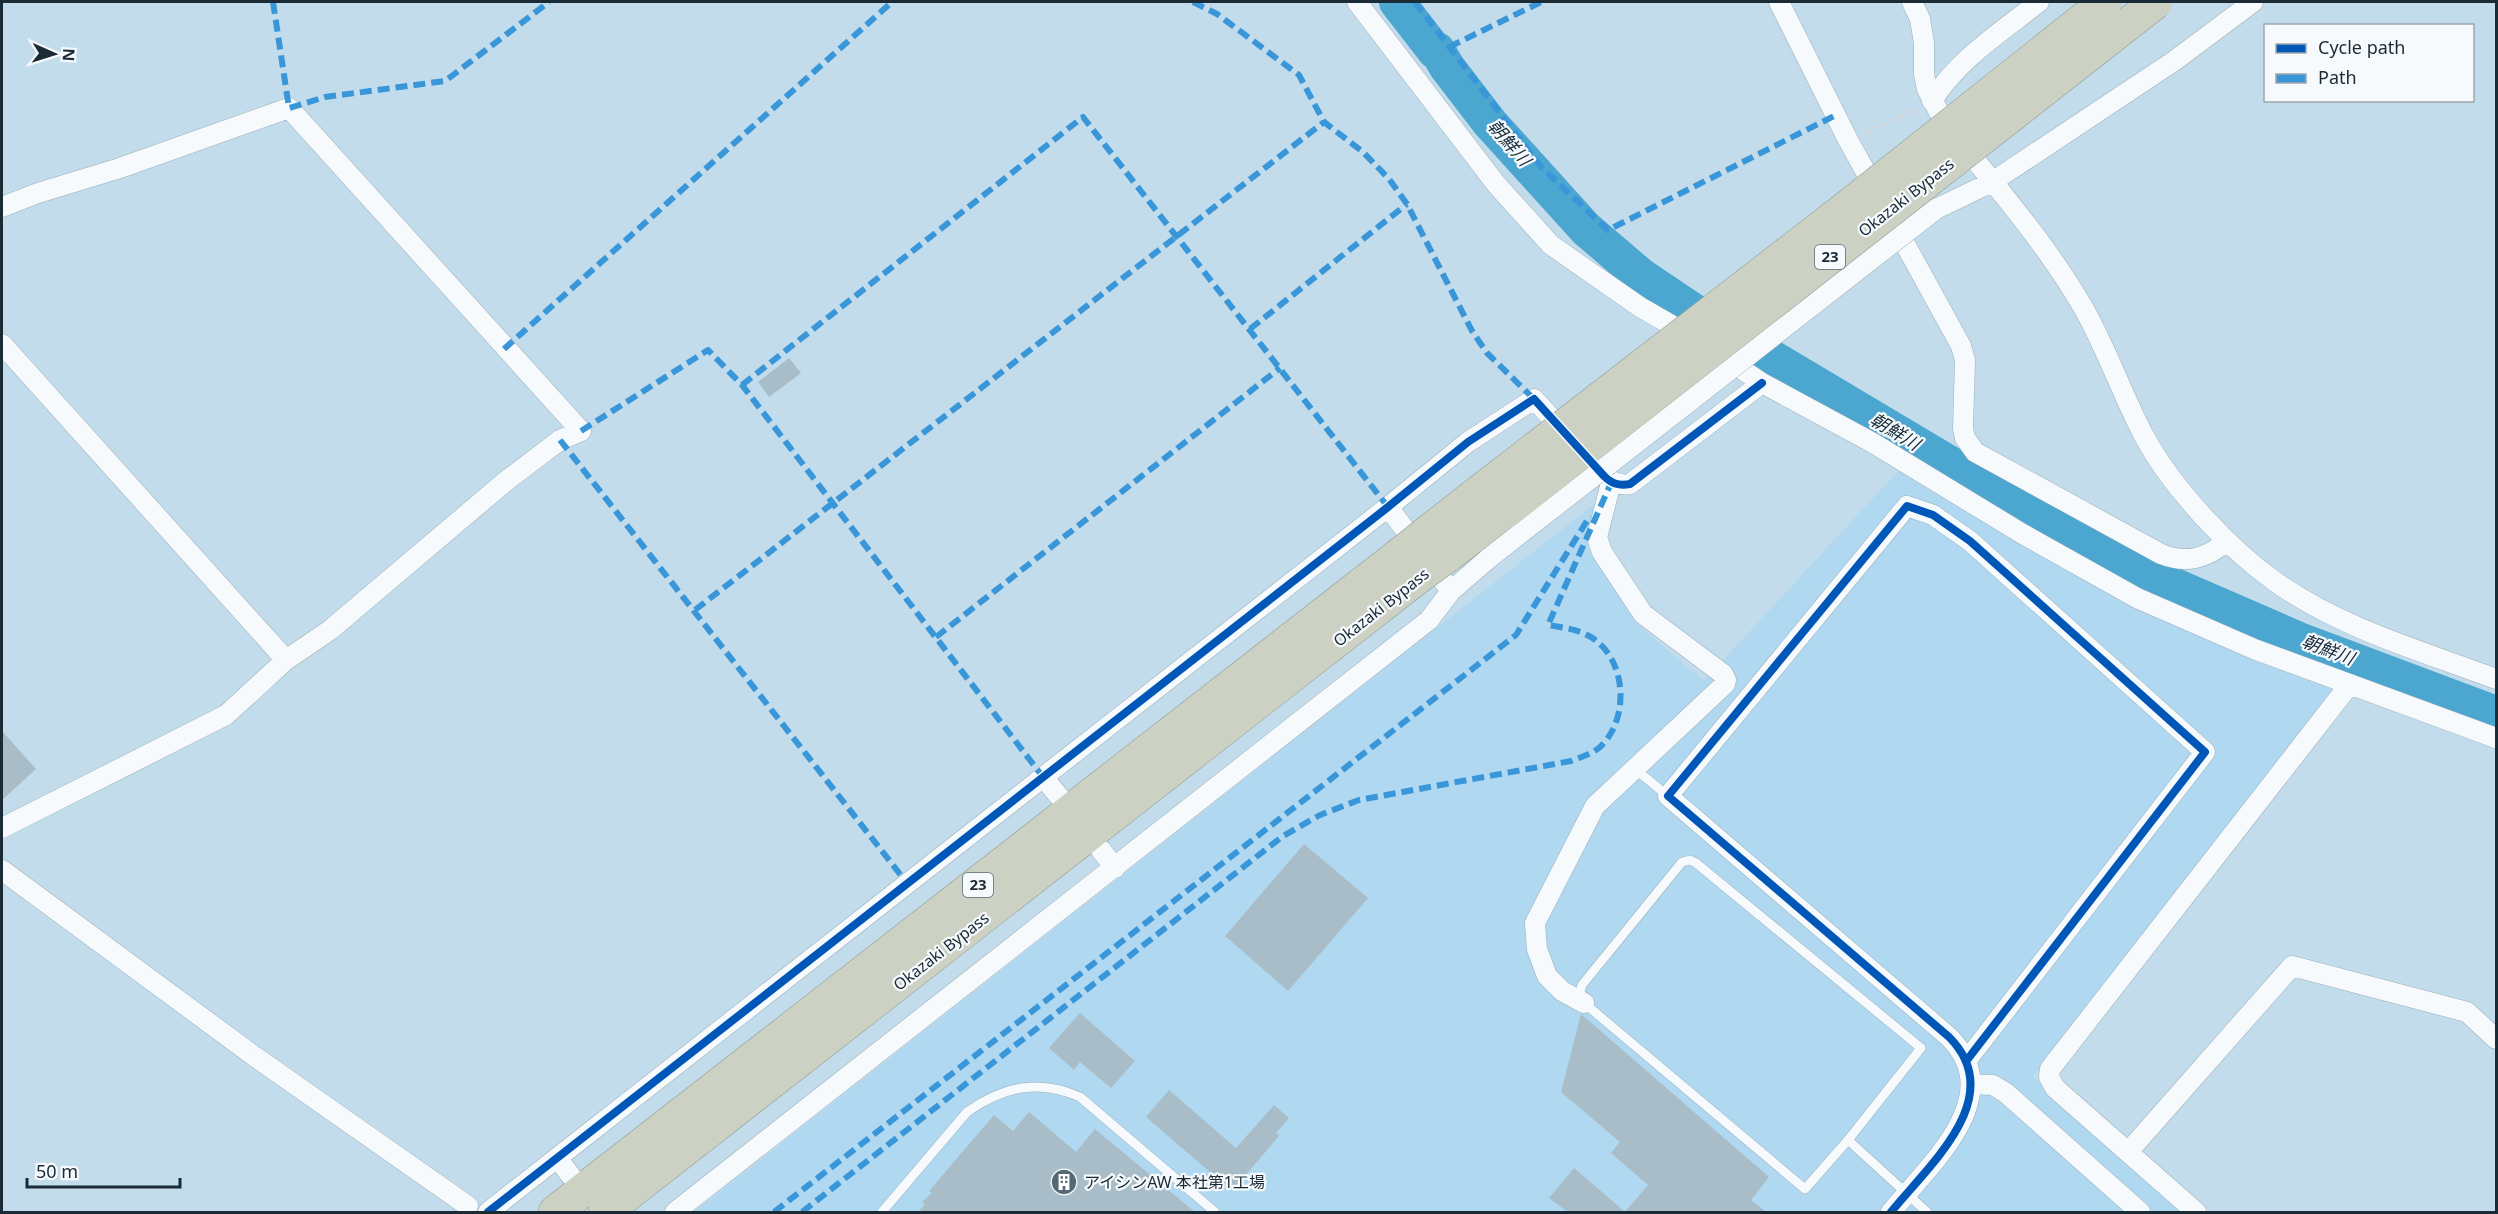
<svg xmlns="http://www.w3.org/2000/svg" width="2498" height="1214" font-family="'Noto Sans','Noto Sans JP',sans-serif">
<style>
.built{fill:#b0d8f0}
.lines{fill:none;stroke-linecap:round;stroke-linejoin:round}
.river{stroke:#4ba6d0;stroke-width:36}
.building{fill:#a8bdc7}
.lane-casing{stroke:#9baeba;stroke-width:10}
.street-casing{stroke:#9baeba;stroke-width:21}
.highway-casing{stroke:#8e9c92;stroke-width:34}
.path{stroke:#d2dae0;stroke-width:4;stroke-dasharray:6 3;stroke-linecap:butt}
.lane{stroke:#f6fafc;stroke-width:9}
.street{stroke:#f6fafc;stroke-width:20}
.highway{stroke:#ccd1c3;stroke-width:33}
.street-bridge-casing{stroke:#9baeba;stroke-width:21;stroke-linecap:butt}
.highway-bridge-casing{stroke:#8e9c92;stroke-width:34;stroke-linecap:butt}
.street-bridge{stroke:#f6fafc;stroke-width:20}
.highway-bridge{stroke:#ccd1c3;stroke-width:33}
.quiet{stroke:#3996d8;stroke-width:6;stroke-dasharray:12 6;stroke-linecap:butt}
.cycleway-casing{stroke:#f6fafd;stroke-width:11}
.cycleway{stroke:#0057b8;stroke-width:8}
.labels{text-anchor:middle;stroke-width:4.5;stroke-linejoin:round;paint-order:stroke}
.shield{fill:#f6fafd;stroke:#5c6971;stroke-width:1.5}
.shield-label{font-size:15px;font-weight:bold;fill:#1a2b35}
.street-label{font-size:16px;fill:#1a2b35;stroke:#f6fafd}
.poi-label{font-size:16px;fill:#1a2b35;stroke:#f6fafd;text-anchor:start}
.water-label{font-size:18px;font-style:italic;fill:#162c39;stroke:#f6fafd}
</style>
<rect width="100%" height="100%" fill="#c3dceb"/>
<path class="built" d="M1898 471 2004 534 2106 591 2329 684 2332 698 2033 1077 2185 1212H694L1597 502 1587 547 1637 624 1704 681Z"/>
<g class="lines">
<path class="river" d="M1397 2 1435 51 1437 50 1447 67 1490 123 1586 229 1641 276 1690 309 1945 461 2154 577 2299 640 2496 714"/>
</g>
<path class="building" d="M789 358 801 373 769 397 758 382Z
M2 731 36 769 2 800Z
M1304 844 1368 898 1288 991 1225 936Z
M1080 1013 1135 1061 1111 1088 1080 1062 1074 1070 1049 1048Z
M1581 1014 1769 1177 1751 1200 1766 1212H1568L1549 1198 1574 1168 1625 1212 1648 1185 1611 1153 1620 1142 1561 1092Z
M1169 1090 1236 1148 1274 1105 1289 1118 1276 1133 1279 1136 1232 1191 1146 1117Z
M1029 1112 1076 1152 1095 1129 1195 1212H918L925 1204 922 1202 932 1193 929 1191 994 1115 1013 1131Z"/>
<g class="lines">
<g class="lane-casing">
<path id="lane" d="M1635 769 1668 796
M1690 860 1696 863 1921 1048 1848 1140 1805 1189 1584 1003 1580 992 1582 985 1682 862Z
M1848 1140 1927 1212
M882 1212 967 1112C1004 1086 1039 1079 1080 1097L1215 1212"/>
</g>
<g class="street-casing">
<path id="street" d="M1357 2 1496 184 1551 245 1640 307 1692 337
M1779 2 1848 140 1878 194
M1912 2 1920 19 1924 43V74L1927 89 1943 120C1991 181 2045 241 2084 309 2107 350 2122 394 2144 436 2172 488 2229 549 2277 583 2343 629 2422 651 2496 679
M1932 101C1958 59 2001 32 2039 2
M2 207 38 193 120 168 289 108 581 431 560 440 506 481 330 630 286 660 226 715 2 828
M1936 209 1992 182 2174 61 2253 2
M1893 222 1961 346 1965 360 1963 428 1965 438 1975 452 2161 554C2186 564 2206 559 2227 541
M2 344 286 660
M1722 356 1762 383 1873 443 2021 533 2137 598 2254 649 2496 738
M1589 459C1601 473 1610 487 1630 484L1762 383
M1451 591 1489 558
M1043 777 1062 800
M1101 850 1115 868
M2 870 254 1056 468 1206
M1584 1003 1562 991 1547 976 1537 949 1535 923 1595 806 1725 684 1726 680 1723 674 1643 614 1602 552 1597 537 1611 483
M1972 1084 1993 1085 2006 1093 2140 1212
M2128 1152 2292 966 2467 1012 2496 1039
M558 1159 571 1176
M488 1212 1388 507 1468 442 1534 399 1567 435
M675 1212 1429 620 1451 591 1388 507
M1891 1212C1929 1165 2009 1097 1949 1037L1668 796 1907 506 1933 515 1970 541 2205 752 1967 1060
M2196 1212 2055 1088 2049 1077 2050 1069 2350 684"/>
</g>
<g class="highway-casing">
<path id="highway" d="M1425 534 1484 488
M1446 557 1505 512
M555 1212 1399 555
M605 1212 1417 578"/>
</g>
<path class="path" d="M1865 133 1915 109"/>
<use href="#lane" class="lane"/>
<use href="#street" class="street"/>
<use href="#highway" class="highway"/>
<g class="street-bridge-casing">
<path id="street-bridge" d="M1489 558 1936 209"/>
</g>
<g class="highway-bridge-casing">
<path id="highway-bridge" d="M1484 488 1847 207 2105 2
M1505 512 2156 2
M1399 555 1425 534
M1417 578 1446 557"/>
</g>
<use href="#street-bridge" class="street-bridge"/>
<use href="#highway-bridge" class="highway-bridge"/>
<path class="quiet" d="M273 2 289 108 325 97 445 81 549 2
M1193 2 1217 14 1299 75 1324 122 1363 152 1389 179 1407 204 1472 331 1487 353 1534 399
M1415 2 1542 168 1608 230 1836 115
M1449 47 1541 2
M1250 329 1407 204
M504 349 892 2
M742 385 1083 117 1388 507
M581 431 708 350 742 385 1043 777
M560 440 907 883
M695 610 1324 122
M936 637 1280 368
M774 1212 1516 635 1590 516
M802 1212 1283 836 1320 815 1359 800 1571 761C1581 757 1592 754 1600 747 1628 721 1627 668 1599 643 1585 630 1566 628 1548 625L1611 483"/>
<g class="cycleway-casing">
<path id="cycleway" d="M488 1212 1388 507 1468 442 1534 399 1604 476C1612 484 1619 486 1630 484L1762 383
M1891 1212C1929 1165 2009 1097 1949 1037L1668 796 1907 506 1933 515 1970 541 2205 752 1967 1060"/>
</g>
<use href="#cycleway" class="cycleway"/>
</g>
<defs>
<g id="building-disc" transform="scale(1.35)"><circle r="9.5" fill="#556975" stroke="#f6fafd"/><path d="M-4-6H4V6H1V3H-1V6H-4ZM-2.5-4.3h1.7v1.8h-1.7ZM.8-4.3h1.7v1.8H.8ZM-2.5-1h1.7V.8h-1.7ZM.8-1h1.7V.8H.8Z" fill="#fff"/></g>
</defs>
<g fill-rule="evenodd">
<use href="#building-disc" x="1064" y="1182"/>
</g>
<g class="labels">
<g class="shield">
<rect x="1815" y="245" width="30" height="24" rx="4.5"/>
<rect x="963" y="873" width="30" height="24" rx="4.5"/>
</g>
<g class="shield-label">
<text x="1830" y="262">23</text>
<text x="978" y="890">23</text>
</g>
<g class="street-label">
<text transform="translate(1906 197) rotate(-38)" y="6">Okazaki Bypass</text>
<text transform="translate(1381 607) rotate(-38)" y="6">Okazaki Bypass</text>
<text transform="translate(941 951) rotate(-38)" y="6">Okazaki Bypass</text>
</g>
<g class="poi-label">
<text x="1084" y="1188">アイシンAW 本社第1工場</text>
</g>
<g class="water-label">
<text transform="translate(1509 143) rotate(49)" y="6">朝鮮川</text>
<text transform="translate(1895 432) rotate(31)" y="6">朝鮮川</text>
<text transform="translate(2328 650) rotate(21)" y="6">朝鮮川</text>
</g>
</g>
<rect width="2498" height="1214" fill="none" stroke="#1a2b35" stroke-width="6"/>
<rect x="2264" y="24" width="210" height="78" fill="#f6fafd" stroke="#9ea7ad" stroke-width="1.5"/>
<rect x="2276" y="44" width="30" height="9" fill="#0057b8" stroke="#9ea7ad" stroke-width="1.5"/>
<text x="2318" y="54" font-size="18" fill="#1a2b35">Cycle path</text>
<rect x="2276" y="74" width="30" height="9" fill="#3996d8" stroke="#9ea7ad" stroke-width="1.5"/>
<text x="2318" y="84" font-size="18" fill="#1a2b35">Path</text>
<g transform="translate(54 54) rotate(93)" stroke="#f6fafd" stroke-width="4.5" paint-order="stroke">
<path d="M0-4.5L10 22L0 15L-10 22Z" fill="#1a2b35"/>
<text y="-9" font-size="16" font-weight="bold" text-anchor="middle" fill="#1a2b35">N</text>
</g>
<path d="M27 1178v9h153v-9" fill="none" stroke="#1a2b35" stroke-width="3"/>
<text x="36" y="1178" font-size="18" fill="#1a2b35" stroke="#f6fafd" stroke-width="4.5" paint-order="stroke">50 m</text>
</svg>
